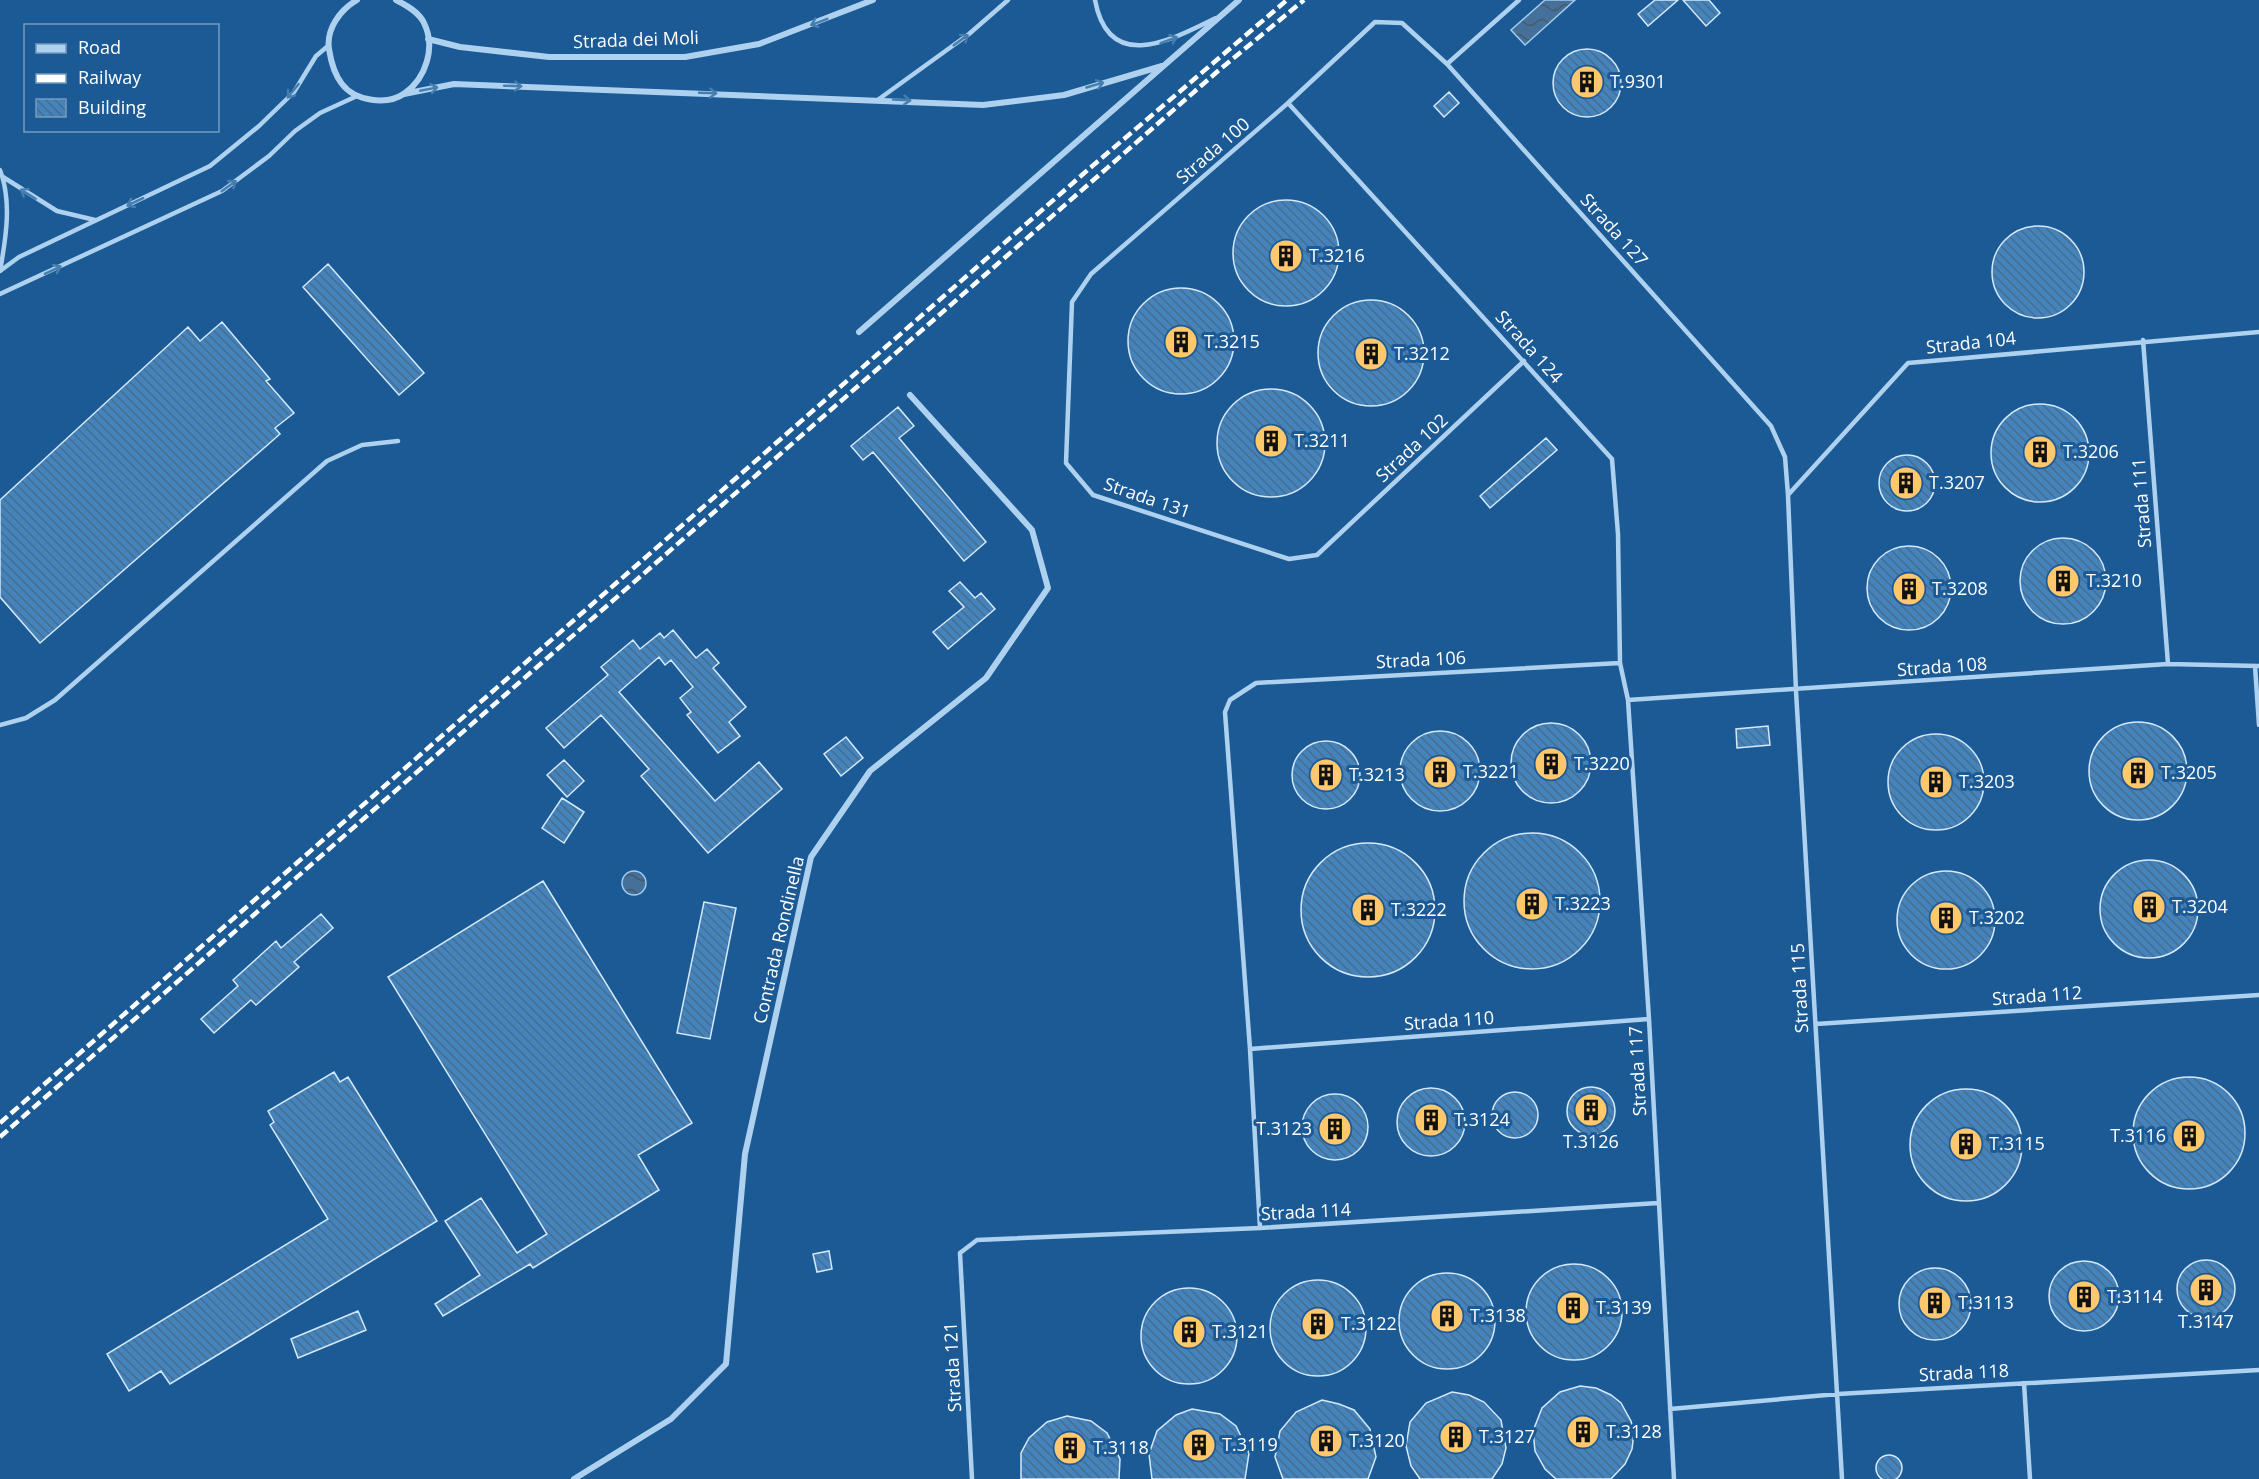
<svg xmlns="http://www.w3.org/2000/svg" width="2259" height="1479" font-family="'Open Sans',sans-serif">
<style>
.water{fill:url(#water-waves);stroke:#a1cdf1;stroke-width:1.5}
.building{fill:url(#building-back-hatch);stroke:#d4e9fb;stroke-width:1.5}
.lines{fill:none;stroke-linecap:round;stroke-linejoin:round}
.service{stroke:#aed1ef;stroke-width:4.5}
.minor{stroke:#aed1ef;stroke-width:6}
.rail{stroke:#fff;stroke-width:4.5;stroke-dasharray:10 4.5;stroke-linecap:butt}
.oneway{stroke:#477eb0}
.labels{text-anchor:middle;stroke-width:6;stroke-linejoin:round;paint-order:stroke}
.street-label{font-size:18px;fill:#fff;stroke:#1b5a95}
.poi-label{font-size:18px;fill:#fff;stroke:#1b5a95;text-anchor:start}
</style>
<defs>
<pattern id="water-waves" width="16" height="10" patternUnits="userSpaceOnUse" patternTransform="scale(1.5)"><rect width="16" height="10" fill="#44709a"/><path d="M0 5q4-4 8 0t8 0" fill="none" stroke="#495a6b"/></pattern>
<pattern id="building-back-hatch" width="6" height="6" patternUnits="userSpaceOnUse" patternTransform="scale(1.5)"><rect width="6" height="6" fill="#4483bb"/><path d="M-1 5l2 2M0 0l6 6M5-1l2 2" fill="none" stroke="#476d8f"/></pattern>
</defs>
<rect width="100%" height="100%" fill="#1b5a95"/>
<path class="water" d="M1545 0H1575L1525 45 1511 30Z
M622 883a12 12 0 1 1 24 0a12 12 0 1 1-24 0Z"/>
<path class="building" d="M1655 0H1678L1648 26 1638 14Z
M1683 0H1709L1720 13 1706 26Z
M1553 83a34 34 0 1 1 68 0a34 34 0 1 1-68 0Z
M1449 92 1459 103 1444 117 1434 106Z
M1233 253a53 53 0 1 1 106 0a53 53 0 1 1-106 0Z
M1992 272a46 46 0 1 1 92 0a46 46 0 1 1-92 0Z
M328 264 424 373 399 395 303 287Z
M1128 341a53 53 0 1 1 106 0a53 53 0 1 1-106 0Z
M1318 353a53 53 0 1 1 106 0a53 53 0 1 1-106 0Z
M222 322 270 379 266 381 294 413 275 428 280 434 40 643 0 597V500L188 327 200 341Z
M1217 443a54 54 0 1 1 108 0a54 54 0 1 1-108 0Z
M1991 453a49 49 0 1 1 98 0a49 49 0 1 1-98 0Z
M898 407 914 426 899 438 986 542 964 561 873 452 863 460 851 446Z
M1546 438 1557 450 1490 508 1480 496Z
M1879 483a28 28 0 1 1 56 0a28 28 0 1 1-56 0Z
M2020 581a43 43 0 1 1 86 0a43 43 0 1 1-86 0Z
M1867 588a42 42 0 1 1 84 0a42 42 0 1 1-84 0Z
M960 582 975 598 981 593 995 609 948 649 933 632 964 607 949 591Z
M673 630 696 658 707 649 719 663 713 668 746 707 729 722 740 736 718 753 687 715 691 712 680 698 693 687 671 660 665 665 659 657 619 692 715 801 759 762 782 789 708 853 641 776 649 769 601 715 564 748 546 728 608 675 601 667 633 640 640 649 660 633 664 638Z
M2089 771a49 49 0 1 1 98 0a49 49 0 1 1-98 0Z
M1511 763a40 40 0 1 1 80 0a40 40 0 1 1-80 0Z
M1768 726 1770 745 1737 748 1736 729Z
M1400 771a40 40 0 1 1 80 0a40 40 0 1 1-80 0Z
M1888 782a48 48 0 1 1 96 0a48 48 0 1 1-96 0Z
M846 737 863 758 841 776 824 754Z
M1292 775a34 34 0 1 1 68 0a34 34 0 1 1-68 0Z
M564 760 584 781 567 797 547 775Z
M562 798 584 812 564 843 542 828Z
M1464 901a68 68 0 1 1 136 0a68 68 0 1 1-136 0Z
M1301 910a67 67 0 1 1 134 0a67 67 0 1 1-134 0Z
M2100 909a49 49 0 1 1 98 0a49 49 0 1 1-98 0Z
M1897 920a49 49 0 1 1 98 0a49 49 0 1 1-98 0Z
M543 881 692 1123 638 1155 659 1190 533 1268 530 1264 443 1316 435 1304 480 1275 445 1221 481 1198 517 1253 547 1234 388 977Z
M704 902 736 908 710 1039 677 1033Z
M321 914 333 928 294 962 299 967 256 1005 251 1000 214 1033 201 1019 238 986 233 980 276 941 281 948Z
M334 1072 340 1082 348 1077 437 1221 170 1384 161 1371 129 1391 107 1354 328 1219 270 1125 274 1122 268 1111Z
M2133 1133a56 56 0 1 1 112 0a56 56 0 1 1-112 0Z
M1567 1111a24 24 0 1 1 48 0a24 24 0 1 1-48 0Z
M1397 1122a34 34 0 1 1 68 0a34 34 0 1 1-68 0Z
M1910 1145a56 56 0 1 1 112 0a56 56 0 1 1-112 0Z
M1492 1115a23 23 0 1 1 46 0a23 23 0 1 1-46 0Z
M1302 1127a33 33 0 1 1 66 0a33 33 0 1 1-66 0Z
M829 1251 832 1269 817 1272 813 1254Z
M2177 1289a29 29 0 1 1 58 0a29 29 0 1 1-58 0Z
M2049 1296a35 35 0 1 1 70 0a35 35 0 1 1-70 0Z
M1526 1312a48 48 0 1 1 96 0a48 48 0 1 1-96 0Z
M1899 1304a36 36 0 1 1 72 0a36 36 0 1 1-72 0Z
M1399 1321a48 48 0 1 1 96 0a48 48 0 1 1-96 0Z
M1270 1328a48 48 0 1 1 96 0a48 48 0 1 1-96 0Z
M1141 1336a48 48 0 1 1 96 0a48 48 0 1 1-96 0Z
M358 1311 366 1330 298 1358 291 1339Z
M1580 1386 1596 1388 1611 1395 1621 1403 1631 1421 1634 1433 1632 1449 1625 1464 1611 1479H1556L1545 1469 1535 1451 1533 1431 1542 1408 1560 1392Z
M1452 1392 1469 1395 1484 1402 1501 1420 1506 1448 1502 1464 1492 1479H1420L1411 1466 1406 1446 1410 1422 1426 1403Z
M1322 1400 1339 1404 1354 1410 1370 1429 1376 1457 1368 1479H1283L1275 1457 1280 1431 1296 1412Z
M1192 1409 1220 1414 1236 1426 1249 1453 1245 1479H1152L1149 1454 1157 1431 1176 1415Z
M1067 1416 1091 1421 1107 1433 1120 1459 1119 1479H1021V1453L1029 1438 1047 1422Z
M1876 1468a13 13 0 1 1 26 0a13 13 0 1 1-26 0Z"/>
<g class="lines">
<path class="service" d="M1095 0C1109 75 1173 39 1216 18
M1447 64 1519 0
M879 99 969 34 1008 0
M1288 103 1612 459 1618 534 1620 663 1628 700 1649 1019 1674 1479
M0 170C12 201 6 238 0 271
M3 177 57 211 95 220
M0 271 19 257 210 166 259 126 294 92 316 56 328 46
M0 294 222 191 269 156 295 131 320 113 357 96
M2143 340 2168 664
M1524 361 1317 555 1289 559 1093 495 1066 463 1072 302 1091 274 1288 103 1375 22 1402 23 1447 64 1771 426 1785 457 1788 495 1796 691 1842 1479
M1788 495 1908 363 2259 332
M2255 666 2259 725
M1628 700 2168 664 2259 666
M0 725 26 718 55 700 327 461 362 445 398 441
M1816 1024 2259 995
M1250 1049 1649 1019
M1260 1228 1250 1049 1225 712 1230 700 1256 683 1620 663
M2024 1383 2030 1479
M1670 1409 1838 1394 2259 1370
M972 1479 960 1253 977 1240 1260 1228 1658 1203"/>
<path class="minor" d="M357 0C340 10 326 29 329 49 331 62 334 74 342 84 355 101 387 106 405 93 426 78 436 47 424 23 419 12 406 5 396 0
M428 39 460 47 549 57H685L759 44 873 0
M404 94 454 84 983 105 1064 95 1162 66
M859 332 1239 0
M574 1479 671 1419 726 1364 745 1154 811 857 870 771 986 678 1048 588 1032 530 910 395"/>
<path class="rail" d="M0 1123 1090 168 1287 0
M0 1137 1218 71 1304 0"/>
</g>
<defs><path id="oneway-shaft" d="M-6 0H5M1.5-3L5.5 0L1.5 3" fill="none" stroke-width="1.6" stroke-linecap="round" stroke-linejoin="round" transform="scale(1.5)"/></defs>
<g class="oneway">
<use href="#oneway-shaft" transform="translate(819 22) rotate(159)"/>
<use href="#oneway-shaft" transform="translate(961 40) rotate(-36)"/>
<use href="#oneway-shaft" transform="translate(1169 40) rotate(-21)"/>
<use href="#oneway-shaft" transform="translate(1095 85) rotate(-16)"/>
<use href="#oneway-shaft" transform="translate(513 86) rotate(2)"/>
<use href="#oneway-shaft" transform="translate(429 89) rotate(-11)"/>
<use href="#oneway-shaft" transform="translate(293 91) rotate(129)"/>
<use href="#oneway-shaft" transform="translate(708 93) rotate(2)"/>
<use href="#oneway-shaft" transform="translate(902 100) rotate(3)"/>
<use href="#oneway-shaft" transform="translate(229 186) rotate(-36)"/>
<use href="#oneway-shaft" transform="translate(28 194) rotate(-148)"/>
<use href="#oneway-shaft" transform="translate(135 202) rotate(155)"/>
<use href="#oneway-shaft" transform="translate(53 270) rotate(-25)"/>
</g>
<defs>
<g id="building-disc" transform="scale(1.725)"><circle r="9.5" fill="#ffc86c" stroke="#1b5a95"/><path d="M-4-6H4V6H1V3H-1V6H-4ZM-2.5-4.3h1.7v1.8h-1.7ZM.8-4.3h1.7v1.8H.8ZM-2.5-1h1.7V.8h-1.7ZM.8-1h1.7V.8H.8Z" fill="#111"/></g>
</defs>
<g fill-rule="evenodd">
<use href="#building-disc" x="1587" y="82"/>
<use href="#building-disc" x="1286" y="256"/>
<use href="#building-disc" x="1181" y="342"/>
<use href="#building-disc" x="1371" y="354"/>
<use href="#building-disc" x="1271" y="441"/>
<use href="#building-disc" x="2040" y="452"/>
<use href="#building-disc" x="1906" y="483"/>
<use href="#building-disc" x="2063" y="581"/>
<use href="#building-disc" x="1909" y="589"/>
<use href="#building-disc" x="1551" y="764"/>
<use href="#building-disc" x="1440" y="772"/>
<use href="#building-disc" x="2138" y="773"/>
<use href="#building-disc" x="1326" y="775"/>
<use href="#building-disc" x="1936" y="782"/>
<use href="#building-disc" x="1532" y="904"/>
<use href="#building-disc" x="2149" y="907"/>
<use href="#building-disc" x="1368" y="910"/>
<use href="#building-disc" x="1946" y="918"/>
<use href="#building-disc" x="1591" y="1110"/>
<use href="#building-disc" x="1431" y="1120"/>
<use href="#building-disc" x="1335" y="1129"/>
<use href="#building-disc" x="2189" y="1136"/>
<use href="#building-disc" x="1966" y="1144"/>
<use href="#building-disc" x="2206" y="1290"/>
<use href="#building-disc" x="2084" y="1297"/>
<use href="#building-disc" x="1935" y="1303"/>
<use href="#building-disc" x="1573" y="1308"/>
<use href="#building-disc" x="1447" y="1316"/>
<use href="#building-disc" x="1318" y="1324"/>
<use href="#building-disc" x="1189" y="1332"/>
<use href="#building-disc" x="1583" y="1432"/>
<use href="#building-disc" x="1456" y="1437"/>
<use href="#building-disc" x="1326" y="1441"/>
<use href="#building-disc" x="1199" y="1445"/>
<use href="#building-disc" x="1070" y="1448"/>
</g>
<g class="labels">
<g class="street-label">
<text transform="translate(636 40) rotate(-2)" y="6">Strada dei Moli</text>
<text transform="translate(1213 151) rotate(-41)" y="6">Strada 100</text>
<text transform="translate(1614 230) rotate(48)" y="6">Strada 127</text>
<text transform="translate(1971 343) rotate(-6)" y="6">Strada 104</text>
<text transform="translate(1529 347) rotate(48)" y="6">Strada 124</text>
<text transform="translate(1412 448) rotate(-43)" y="6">Strada 102</text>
<text transform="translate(1147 498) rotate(19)" y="6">Strada 131</text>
<text transform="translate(2142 503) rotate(-94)" y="6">Strada 111</text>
<text transform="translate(1421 660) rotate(-3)" y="6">Strada 106</text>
<text transform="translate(1942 667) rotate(-4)" y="6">Strada 108</text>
<text transform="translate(779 940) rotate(-77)" y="6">Contrada Rondinella</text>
<text transform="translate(1800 988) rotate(-93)" y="6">Strada 115</text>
<text transform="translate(2037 996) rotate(-4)" y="6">Strada 112</text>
<text transform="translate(1449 1021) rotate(-4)" y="6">Strada 110</text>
<text transform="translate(1638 1071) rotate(-93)" y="6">Strada 117</text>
<text transform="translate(1306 1212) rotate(-3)" y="6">Strada 114</text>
<text transform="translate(953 1367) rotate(-93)" y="6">Strada 121</text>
<text transform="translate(1964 1373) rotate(-3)" y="6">Strada 118</text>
</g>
<g class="poi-label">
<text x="1610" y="88">T.9301</text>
<text x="1309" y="262">T.3216</text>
<text x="1204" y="348">T.3215</text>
<text x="1394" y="360">T.3212</text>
<text x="1294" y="447">T.3211</text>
<text x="2063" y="458">T.3206</text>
<text x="1929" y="489">T.3207</text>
<text x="2086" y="587">T.3210</text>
<text x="1932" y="595">T.3208</text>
<text x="1574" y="770">T.3220</text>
<text x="1463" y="778">T.3221</text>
<text x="2161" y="779">T.3205</text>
<text x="1349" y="781">T.3213</text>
<text x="1959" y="788">T.3203</text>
<text x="1555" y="910">T.3223</text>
<text x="2172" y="913">T.3204</text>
<text x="1391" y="916">T.3222</text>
<text x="1969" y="924">T.3202</text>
<text x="1454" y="1126">T.3124</text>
<text x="1312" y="1135" text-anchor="end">T.3123</text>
<text x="2166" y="1142" text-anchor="end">T.3116</text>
<text x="1591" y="1148" text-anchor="middle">T.3126</text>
<text x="1989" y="1150">T.3115</text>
<text x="2107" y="1303">T.3114</text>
<text x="1958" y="1309">T.3113</text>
<text x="1596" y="1314">T.3139</text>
<text x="1470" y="1322">T.3138</text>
<text x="2206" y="1328" text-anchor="middle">T.3147</text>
<text x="1341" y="1330">T.3122</text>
<text x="1212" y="1338">T.3121</text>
<text x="1606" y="1438">T.3128</text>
<text x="1479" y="1443">T.3127</text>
<text x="1349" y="1447">T.3120</text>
<text x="1222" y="1451">T.3119</text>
<text x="1093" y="1454">T.3118</text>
</g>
</g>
<rect x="24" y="24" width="195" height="108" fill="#1b5a95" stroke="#769cbf" stroke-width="1.5"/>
<rect x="36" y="44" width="30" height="9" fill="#aed1ef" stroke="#769cbf" stroke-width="1.5"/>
<text x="78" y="54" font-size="18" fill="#ffffff">Road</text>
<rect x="36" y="74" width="30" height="9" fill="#ffffff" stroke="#769cbf" stroke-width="1.5"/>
<text x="78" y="84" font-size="18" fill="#ffffff">Railway</text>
<rect x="36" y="99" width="30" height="18" fill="url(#building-back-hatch)" stroke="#769cbf" stroke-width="1.5"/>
<text x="78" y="114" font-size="18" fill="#ffffff">Building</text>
</svg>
